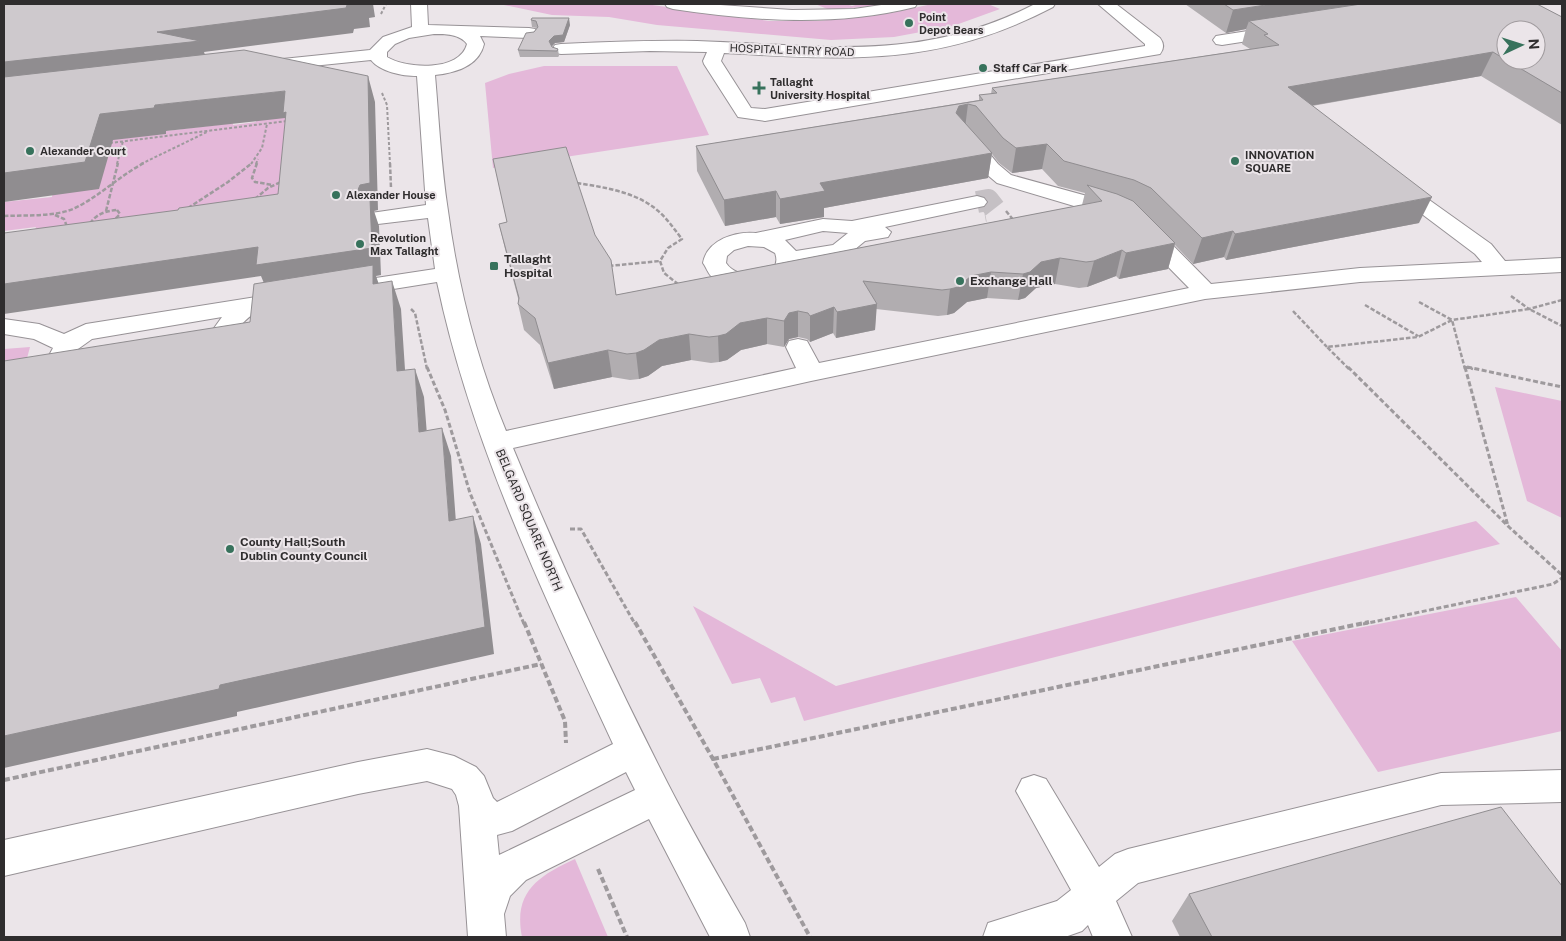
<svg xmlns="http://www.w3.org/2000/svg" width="1566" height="941" font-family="'Public Sans',sans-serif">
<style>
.green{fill:#e4b8d9}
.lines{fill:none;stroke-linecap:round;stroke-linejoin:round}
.minor-tunnel{stroke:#c5c0c4;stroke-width:22;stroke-dasharray:22 11;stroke-linecap:butt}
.minor-casing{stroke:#979296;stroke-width:2}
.path-far3{stroke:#9e9a9d;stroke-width:2;stroke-dasharray:3 2;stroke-linecap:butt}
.path-far2{stroke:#9e9a9d;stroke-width:2.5;stroke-dasharray:4.5 2;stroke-linecap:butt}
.path-far1{stroke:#9e9a9d;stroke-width:3;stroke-dasharray:5 2.5;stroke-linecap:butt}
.path{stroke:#9e9a9d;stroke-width:4;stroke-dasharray:6 3;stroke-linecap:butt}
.minor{fill:#fff;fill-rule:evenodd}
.wall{fill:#b1adb0}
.shaded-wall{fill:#908d90}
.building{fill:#cec9cd;stroke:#908d90}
.poi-dot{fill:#37725c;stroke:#ebe5e9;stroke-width:2}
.labels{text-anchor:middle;stroke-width:4;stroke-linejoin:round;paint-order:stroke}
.far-poi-label{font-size:11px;font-weight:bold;fill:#2f2d2e;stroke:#ebe5e9;text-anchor:start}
.far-street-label{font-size:11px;fill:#2f2d2e;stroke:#ebe5e9}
.poi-label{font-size:12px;font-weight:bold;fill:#2f2d2e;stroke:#ebe5e9;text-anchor:start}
.street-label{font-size:12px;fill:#2f2d2e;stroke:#ebe5e9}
</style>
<rect width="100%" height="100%" fill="#ebe5e9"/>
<path class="green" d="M499 4H645L769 21H818L891 13 932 4H988L1000 9 953 26 894 37 831 40 657 25 609 17 552 15Z
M815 4H846L852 6 859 4H894L830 10Z
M544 66H677L709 135 493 168 485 83 509 74Z
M292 116 294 212 24 259 36 227 4 231V202L52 197 59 144 165 134 166 131 233 123V125L256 122V118Z
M30 347 26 362 4 366V349Z
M1495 387 1562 401V518L1527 501Z
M1476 521 1500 544 804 721 795 697 771 703 760 678 732 684 693 606 836 686Z
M1516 597 1562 651V731L1378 772 1292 641Z
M575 859 608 937H522C513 892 538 876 575 859Z"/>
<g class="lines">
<path class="minor-tunnel" d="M977 202 988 200 995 209 984 211"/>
<g class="minor-casing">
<path id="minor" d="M411 4H427L428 25 529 28 535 29 537 33 535 37 529 38 480 36 484 44C479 66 455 73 435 75 439 120 441 166 448 211 458 286 477 361 506 431L796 368 786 347 789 341 798 339 807 341 819 363 1189 288 1127 225 1111 217 997 183 984 172 957 139 960 135 967 133 974 135 998 164 1011 175 1127 207 1143 215 1211 284 1360 268 1482 262 1475 254 1390 190 1387 186 1390 182 1397 180 1404 182 1491 244 1505 261 1562 258V272L1360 282 1205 299 811 381 513 448C560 562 612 674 668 784 692 831 719 877 745 923L750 937H710L649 819 526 880 510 896 504 914 506 937H468L459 806 456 795 452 789 427 781 358 794 4 876V840L358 762 427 749 454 756 476 767 484 776 493 798 497 802 613 744C544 595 471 444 437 282L356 295 348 293 344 288 348 283 356 281 435 269 428 218 378 224 370 223 367 218 370 213 378 212 426 205 417 76C402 76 381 72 371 60L263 71 257 70 254 66 257 62 263 61 370 50 383 37 412 27ZM434 34C445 34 460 34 467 44 460 72 406 69 387 57V52L395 44 409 38ZM626 772 635 790 499 855 497 835 512 831Z
M665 4H706L792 10 854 9 888 4H917L915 7C835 27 753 21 673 9L667 7Z
M1035 4H1055L1053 7C939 67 848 60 724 53L721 61 751 108 765 109 1145 46V44L1098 4H1116L1160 38C1164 43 1164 49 1160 54L1154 55 765 121 738 117 704 64 703 61 707 52 650 51 561 54 555 53 552 49 555 45 561 44C606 42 652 40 697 41 822 45 918 64 1035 4Z
M1280 26 1286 27 1288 31 1286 35 1222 45 1216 44 1213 40 1216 36 1222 35Z
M977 196 984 198 987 202 984 206 885 227 891 232 888 237 865 241 848 255 799 264C787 293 732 298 711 276 708 273 706 267 703 263 707 240 735 231 756 233L823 219 852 221ZM823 231 848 233 833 245 796 251 785 240ZM748 246 764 247 775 253C785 279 738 282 726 263L727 256 734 250Z
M288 292 296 294 300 299 296 304C284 307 268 306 257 312 232 324 228 362 191 353L188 347 191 341 209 335 222 317 92 339 78 349 71 359 90 361 93 367 90 373C77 376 64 376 51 373L46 361 53 348 34 339 4 334V319L39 324 64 334 86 324Z
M1562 770V802L1441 805 1138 883 1116 901 1132 937H1093L1088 925 1082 931 1065 937H983L988 923 1057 901 1071 890 1016 791 1022 779 1034 775 1046 779 1099 867 1115 854 1128 849 1441 773Z"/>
</g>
<path class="path-far3" d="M381 14 386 4
M382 93 387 105 390 164
M110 143 287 121
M117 164 123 141
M141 164 207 132
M251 164 262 148 267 124
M256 164 258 159"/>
<path class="path-far2" d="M257 163 252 178 255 182 273 185
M390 163 391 188
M577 183C603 187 636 192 657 210 667 218 674 229 682 239L668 248 660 261 664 273 678 284
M255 199 268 188 283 181
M188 208 228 182 252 163
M117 210 120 214C111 224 101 230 88 227 94 215 104 211 117 210Z
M106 211 118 163
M1006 211 1015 222
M55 215 64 219 68 229
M4 216C26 215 52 217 73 209 99 197 119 176 144 163
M609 266 660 261
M1511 296 1529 309 1562 300
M1419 302 1452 320 1465 369
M1365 305 1418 336
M411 309 415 313 427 369
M1293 311 1327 347
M1465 367 1473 369
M1349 369 1327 347 1418 337 1452 320 1529 309 1562 326"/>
<path class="path-far1" d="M427 367 445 410 470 493 524 624
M1348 367 1509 527 1562 575
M1465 367 1508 526
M1467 367 1562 387
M570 529H581L635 624
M1363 624 1553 584 1562 578"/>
<path class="path" d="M524 622 565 721 566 743
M635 622 713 759 810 937
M713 759 1369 622
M4 780 541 664
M598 869 627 937"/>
<use href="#minor" class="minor"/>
</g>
<path class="wall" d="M1185 4H1537L1562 17V125L1481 76 1312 106 1419 223 1226 260 1224 257 1193 264 1175 245 1168 269 1119 279 1116 276 1087 287 1079 288 1055 284 1036 288 1025 298 1018 300 987 298 967 302 954 313 947 315 938 316 876 309 875 330 836 338 833 333 810 342 807 339 798 337 789 339 784 347 767 344 741 350 727 360 719 362 711 363 691 360 662 366 648 376 639 379 630 380 612 377 554 389 540 345 524 330 518 304 519 302 505 249 499 224 595 235 616 295 1082 205 1085 193 1058 186 1042 169 1012 173 999 163 992 154 988 178 824 208V217L780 224 776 217 725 226 697 171 696 146 979 100V95L991 94 992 88 1250 49 1242 44 1246 29 1226 33Z
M531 20 570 25 564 42 555 43 552 46V47L558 49 559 56 558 57H520L518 50 537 28 532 27Z
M1189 894 1562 937H1180L1172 921Z"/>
<path class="shaded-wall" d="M353 4H373L375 17 369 18 370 27 354 29 353 33 204 52 209 66 4 89V62L157 32Z
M1272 4H1411L1249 21 1246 29 1226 33 1233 10Z
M569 18 570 25 564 42 555 43 550 48 549 41Z
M1493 52 1481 76 1280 111 1288 87Z
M368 76 375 102 378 210 374 211 379 226 381 275 376 276 382 293H268L261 276 4 314V284L357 192Z
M285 91 294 117 166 131V134L113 140 99 189 4 202V173L100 114 155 105Z
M968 104 965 128 956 113 959 106Z
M1047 144 1042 169 1012 173 1016 148Z
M992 153 988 178 824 208V217L780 224V199L820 183Z
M776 191V217L725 226 724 200Z
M1432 197 1419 223 1226 260 1235 234Z
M1233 231 1224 257 1193 264 1202 238Z
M1175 243 1168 269 1119 279 1126 253Z
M1122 250 1116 276 1087 287 1094 261Z
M1060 258 1055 284 1036 288 1025 298 1018 300 1023 274 1041 262Z
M991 272 987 298 967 302 954 313 947 315 950 289 971 276Z
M392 281 401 309 407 400 397 371Z
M877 304 875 330 836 338 837 312Z
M834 307 833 333 810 342V316Z
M798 311V337L789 339 784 347V321L789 313Z
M767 318V344L741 350 727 360 719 362 718 336 740 323Z
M689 334 691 360 662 366 648 376 639 379 636 353 659 340Z
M608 350 612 377 554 389 548 363Z
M415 369 424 397 429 460 419 432Z
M442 428 451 456 458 549 449 521Z
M473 516 481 544 494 654 237 712V716L4 768V736L220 685Z"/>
<path class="building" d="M4 4H353L347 5 346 8 157 32 200 41 4 62Z
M1224 4H1272L1233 10Z
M1361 4H1537L1562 17V93L1506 60H1536V30H1506V60L1493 52 1288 87 1432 197 1235 234 1233 231 1202 238 1151 188 1134 180 1064 161 1047 144 1016 148 1003 138 976 106 968 104 959 106 956 113 992 153 820 183 825 191 780 199 776 191 724 200 696 146 983 100 979 95 997 93 992 88 1279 45 1264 35 1268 34 1249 21Z
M532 18H569L563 35 554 36 549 41 552 47 558 49 557 51 518 50 526 33 534 32 538 27 536 21 531 20Z
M244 50 368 76 370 183 360 185 357 192 361 198 370 199 372 248 256 265 258 247 4 284V233L178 210 179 208 278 194 286 112 283 113 285 91 155 105 154 108 100 114 85 162 4 173V77Z
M566 147 595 235 611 260 616 295 1102 201 1087 185 1117 194 1133 201 1175 243 1126 253 1122 250 1094 261 1086 262 1060 258 1041 262 1030 272 1023 274 991 272 971 276 958 287 950 289 942 290 863 281 877 304 837 312 834 307 810 316 808 313 798 311 789 313 784 321 767 318 740 323 726 334 718 336 709 337 689 334 659 340 644 350 636 353 627 354 608 350 548 363 535 318 518 304 519 298 499 224 507 222 493 159Z
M373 265V284L392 281 397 371 415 369 419 432 442 428 449 521 473 516 485 627 220 685 219 689 4 736V361L250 322 254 284Z
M1501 807 1562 886V937H1212L1189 894Z"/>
<g class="poi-dot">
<circle cx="909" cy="23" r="5"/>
<circle cx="983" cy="68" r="5"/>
<path d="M756.5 80.5h5v5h5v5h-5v5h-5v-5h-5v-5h5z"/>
<circle cx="30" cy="151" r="5"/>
<circle cx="1235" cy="161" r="5"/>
<circle cx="336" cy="195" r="5"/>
<circle cx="360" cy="244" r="5"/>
<rect x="489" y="261" width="10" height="10" rx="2.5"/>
<circle cx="960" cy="281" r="5"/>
<circle cx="230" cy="549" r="5"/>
</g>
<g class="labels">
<g class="far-poi-label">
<text x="919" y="21">Point<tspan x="919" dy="13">Depot Bears</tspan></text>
<text x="993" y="72">Staff Car Park</text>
<text x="770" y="86">Tallaght<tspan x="770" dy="13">University Hospital</tspan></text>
<text x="40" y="155">Alexander Court</text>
<text x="1245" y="159">INNOVATION<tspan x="1245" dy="13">SQUARE</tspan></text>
<text x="346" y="199">Alexander House</text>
<text x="370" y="242">Revolution<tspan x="370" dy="13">Max Tallaght</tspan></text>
</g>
<g class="far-street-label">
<text transform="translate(792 50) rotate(2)" y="4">HOSPITAL ENTRY ROAD</text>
</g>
<g class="poi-label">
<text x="504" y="263">Tallaght<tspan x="504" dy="14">Hospital</tspan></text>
<text x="970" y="285">Exchange Hall</text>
<text x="240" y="546">County Hall;South<tspan x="240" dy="14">Dublin County Council</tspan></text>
</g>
<g class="street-label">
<text transform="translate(529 520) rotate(67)" y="4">BELGARD SQUARE NORTH</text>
</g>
</g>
<rect width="1566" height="941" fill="none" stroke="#2f2d2e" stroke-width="10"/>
<g transform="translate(1521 45) rotate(86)"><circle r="24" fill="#ebe5e9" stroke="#a09b9e"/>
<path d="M0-4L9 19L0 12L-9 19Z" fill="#37725c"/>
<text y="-8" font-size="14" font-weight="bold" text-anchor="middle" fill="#2f2d2e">N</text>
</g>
</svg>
